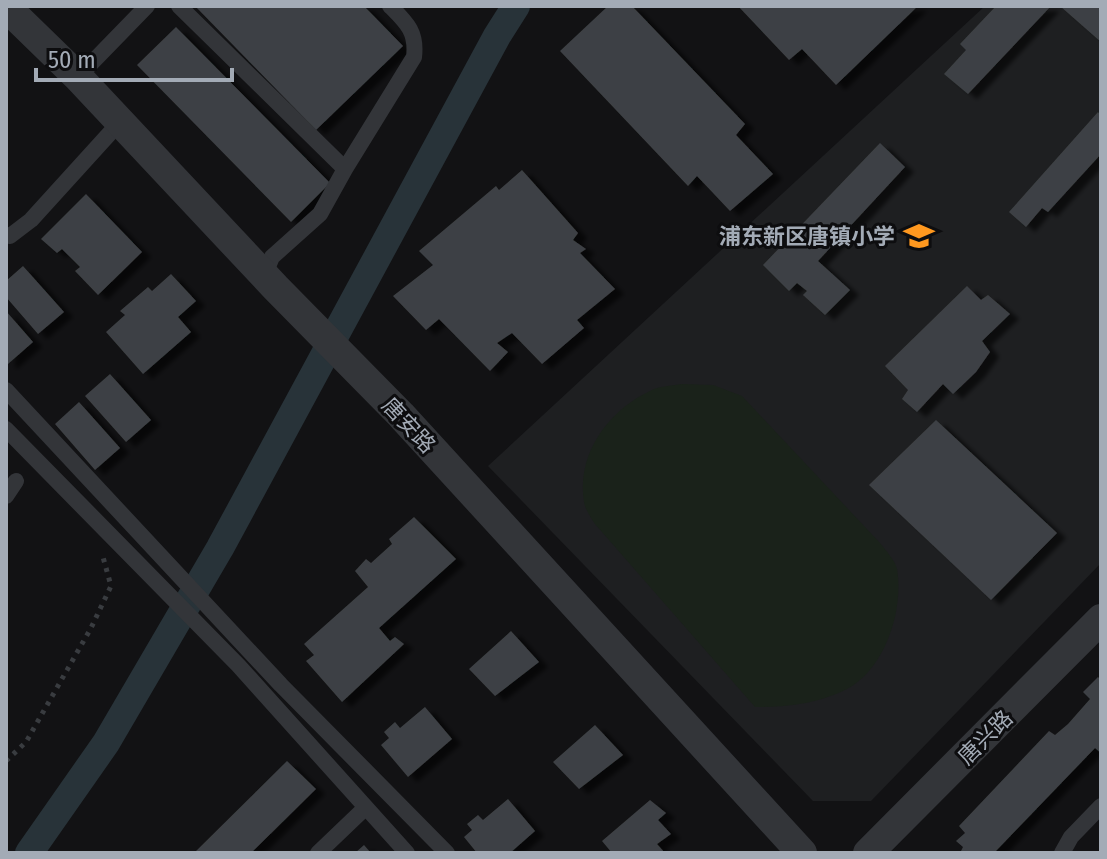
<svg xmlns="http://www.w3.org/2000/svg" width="1107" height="859" font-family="'Fira Sans Condensed','Noto Sans SC',sans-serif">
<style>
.built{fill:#1e1f21}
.green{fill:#1a221a}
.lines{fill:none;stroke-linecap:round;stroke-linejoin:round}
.canal{stroke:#283339;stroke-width:28}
.building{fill:#3e4144;filter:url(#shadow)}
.path{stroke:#393c40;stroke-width:5;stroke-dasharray:4 6;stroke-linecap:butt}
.service{stroke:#333539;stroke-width:16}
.minor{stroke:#333539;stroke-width:30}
.labels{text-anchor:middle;stroke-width:6;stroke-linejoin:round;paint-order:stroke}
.poi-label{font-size:22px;font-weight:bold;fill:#a3abb6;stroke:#0d0d0f;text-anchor:end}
.street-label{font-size:22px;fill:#a3abb6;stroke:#0d0d0f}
</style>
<defs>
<filter id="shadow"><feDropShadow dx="9" dy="5" stdDeviation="2" flood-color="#0009"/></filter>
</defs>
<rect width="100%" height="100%" fill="#121214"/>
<path class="built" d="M985 6H1101V563L871 801H813L488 466Z"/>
<path class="green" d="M681 384 713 385 742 396 880 543C886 551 895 560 897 569 904 610 885 669 847 689 820 703 784 708 755 707L595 524C591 518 585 509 584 502 576 454 609 410 650 391 659 386 671 386 681 384Z"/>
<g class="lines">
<path class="canal" d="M29 853 106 743 220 548 497 36 516 6"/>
</g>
<path class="building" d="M195 6H364L403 46 316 130Z
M608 6H632L745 124 736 135 773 174 730 211 697 176 688 186 560 51Z
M738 6H918L836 85 802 49 789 60Z
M996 6H1051L968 94 944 74 966 50 960 44Z
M1060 6H1101V42Z
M176 27 330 183 291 222 137 65Z
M1098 112 1101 116V154L1048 212 1042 208 1026 227 1009 212Z
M880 143 905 167 818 261 850 290 825 315 803 295 807 291 797 283 789 291 763 265Z
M522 170 578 233 573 240 586 249 580 253 615 289 577 320 584 328 542 364 512 333 497 343 508 352 490 371 439 319 426 330 393 296 433 265 419 251 496 186 499 190Z
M86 194 142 252 98 295 75 271 80 267 62 249 57 253 41 239Z
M23 266 64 312 38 334 6 297V281Z
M171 274 196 301 178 317 191 332 143 374 106 332 125 315 120 311 148 287 152 291Z
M967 286 981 300 988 295 1010 314 982 341 990 352 976 372 953 394 943 384 917 412 902 399 908 390 885 366Z
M6 311 33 342 8 364 6 361Z
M110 374 151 420 126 442 85 396Z
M79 402 120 448 95 470 55 424Z
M936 420 1057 533 991 600 869 485Z
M414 517 456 559 379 628 390 641 395 637 404 644 342 702 306 661 314 655 304 644 368 587 355 571 366 559 371 563 392 544 389 539Z
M511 631 539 662 495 696 469 669Z
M1098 677 1101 680V753L1095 748 994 853H960L963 847 956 841 965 833 959 826 1049 731 1055 735 1068 724 1090 699 1083 692Z
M425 707 452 739 408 777 381 745 389 738 384 732 395 722 400 728Z
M595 725 623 755 579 789 553 762Z
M287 761 316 789 251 853H194Z
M508 799 535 831 510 853H477L464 837 472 830 467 824 478 815 483 820Z
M650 800 666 813 658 820 671 834 657 844 665 853H612L602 841Z
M364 845 371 853H355Z"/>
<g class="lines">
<path class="path" d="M6 761 26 742 91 628 111 586 103 557"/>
<path class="service" d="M179 6 345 169 414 57C417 32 407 23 390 6
M78 77 147 6
M6 235 10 236 31 220 120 122
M265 274 272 257 320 214 345 169
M6 390 281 685 447 853
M6 429 238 665 407 853
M6 496 16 481
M318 853 364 809
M1062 853 1071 837 1101 806"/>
<path class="minor" d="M6 7 78 77 276 288 401 415 802 853
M868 853 1101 619"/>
</g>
<defs>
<g id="school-bare" transform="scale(2.4)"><path d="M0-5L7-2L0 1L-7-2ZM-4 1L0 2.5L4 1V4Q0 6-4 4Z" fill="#ff981f" stroke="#0d0d0f" stroke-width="2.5" paint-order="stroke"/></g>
</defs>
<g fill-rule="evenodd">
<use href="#school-bare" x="919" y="236"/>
</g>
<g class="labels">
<g class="poi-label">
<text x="895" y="244">浦东新区唐镇小学</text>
</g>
<g class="street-label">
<text transform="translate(409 425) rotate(47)" y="8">唐安路</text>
<text transform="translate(985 737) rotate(-45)" y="8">唐兴路</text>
</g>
</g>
<rect width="1107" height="859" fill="none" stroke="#a3abb6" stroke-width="16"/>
<path d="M36 68v12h196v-12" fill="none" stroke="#a3abb6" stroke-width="4"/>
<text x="48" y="68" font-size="24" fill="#a3abb6" stroke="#0d0d0f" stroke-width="6" paint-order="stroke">50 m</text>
</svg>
